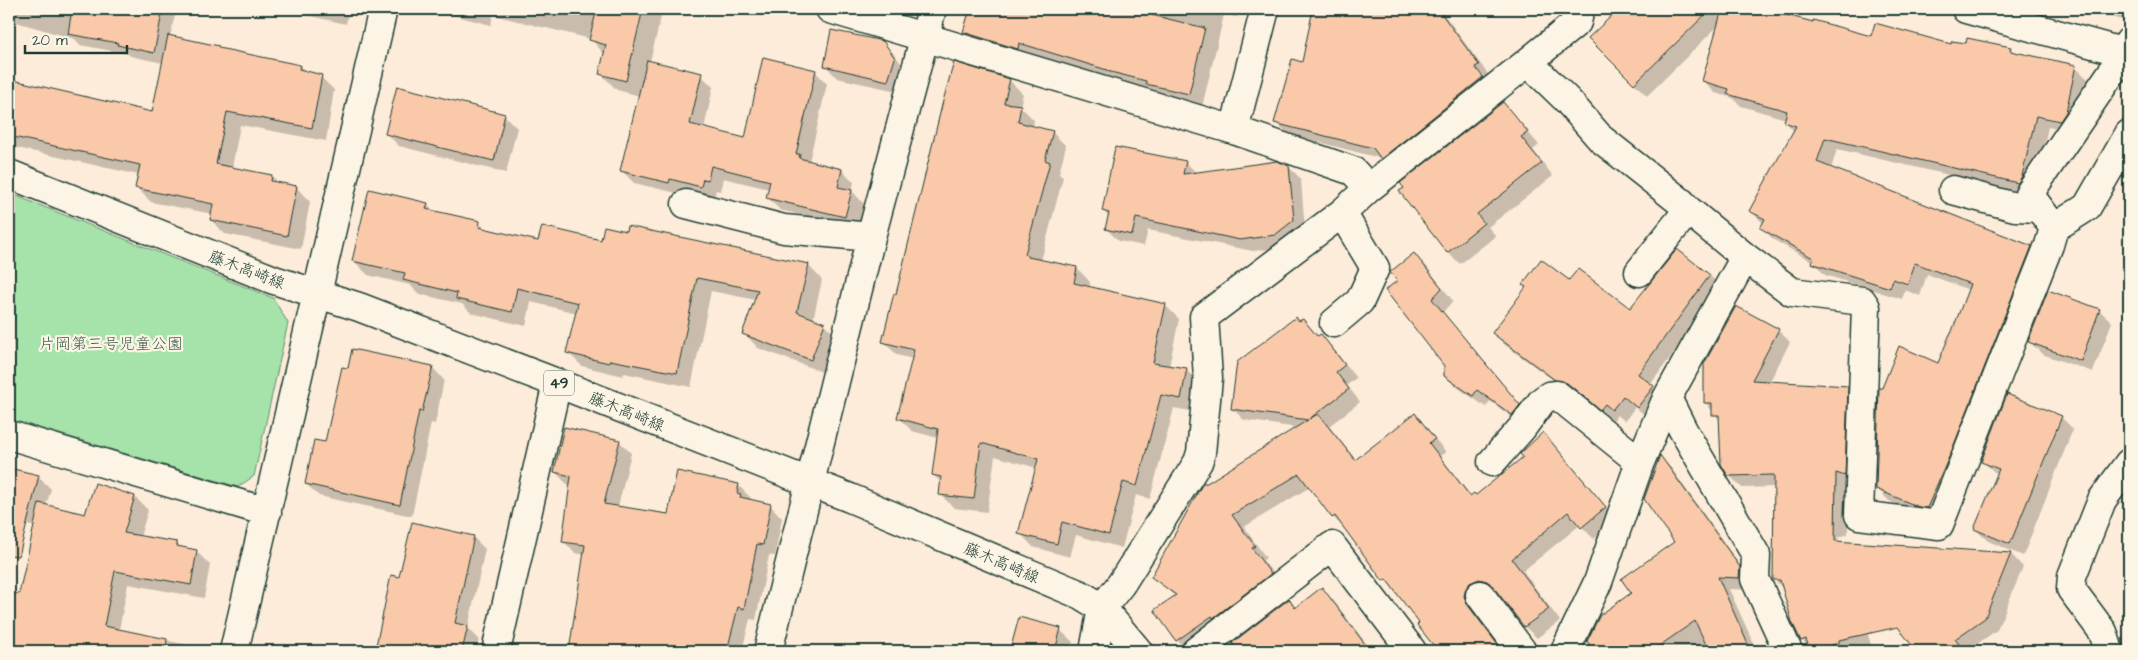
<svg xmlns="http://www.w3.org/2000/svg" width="2138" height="660" font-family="'Architects Daughter','Klee One',sans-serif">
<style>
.green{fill:#a5e3ab;stroke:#629070}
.shadow{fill:#0003}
.building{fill:#fac9a9;stroke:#1f3d34}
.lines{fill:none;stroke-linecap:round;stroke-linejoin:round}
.minor-casing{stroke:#1f3d34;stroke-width:31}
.major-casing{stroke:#1f3d34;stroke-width:31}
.minor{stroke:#fcf5e5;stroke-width:28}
.major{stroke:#fcf5e5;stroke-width:28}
.labels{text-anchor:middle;stroke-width:4.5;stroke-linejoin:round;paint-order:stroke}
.shield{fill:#fcf5e5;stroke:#617469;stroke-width:1}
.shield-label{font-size:15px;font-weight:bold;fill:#1f3d34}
.street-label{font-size:16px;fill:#1f3d34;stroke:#fcf5e5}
.park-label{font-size:16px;fill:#3a5e4c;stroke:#fcf5e5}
</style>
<rect width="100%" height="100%" fill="#fcecd9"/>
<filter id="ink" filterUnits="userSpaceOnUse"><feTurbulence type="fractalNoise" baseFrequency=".02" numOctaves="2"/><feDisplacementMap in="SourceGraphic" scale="10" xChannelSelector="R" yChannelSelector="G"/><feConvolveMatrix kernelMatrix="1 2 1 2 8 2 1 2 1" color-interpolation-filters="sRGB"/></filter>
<g filter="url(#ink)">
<path class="green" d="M9 193 273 298 288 323 254 476 238 487 9 419Z"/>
<path class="shadow" d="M9 9H173L176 11 170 37 219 48 221 50 300 66 306 72 320 76 334 90 326 141 240 125 232 168 272 176 280 184 297 188 310 202 301 249 225 234 211 220 213 214 151 202 137 188 139 175 9 146V81L153 114 163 63 130 56 128 54 80 45 75 39 9 20Z
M279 9H349L346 24Z
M429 9H663L650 61 701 75 713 87 704 129 746 139 815 71 827 84 809 162 842 170 854 182 852 191 864 204 858 229 780 210 767 197 769 189 723 178 721 191 716 190 714 198 682 191 681 194 634 183 621 170 640 96 617 90 601 74 605 55 591 39 493 15 491 25Z
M971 9H1239L1237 17 1224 15 1202 107 977 45 964 32Z
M1314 9H1440L1490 77 1394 170 1383 159 1288 134 1276 122 1303 63Z
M1620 9H1711L1721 19 1724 9H1758L1872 38 1952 46 2010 48 2015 53 2075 67 2088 79 2077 125 2072 132 2048 127 2034 189 2030 194 1837 149 1831 169 2031 247 2043 259 1932 519 1889 501 1877 488 1952 336 1969 290 1927 274 1920 296 1905 290 1902 299 1825 275 1813 262 1774 240 1762 228 1763 223 1751 211 1795 132 1785 122 1786 119 1741 106 1733 98 1715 93 1703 81 1719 25 1647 96 1590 38Z
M2083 9H2129V22Z
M883 43 895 55 907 72 901 92 837 78 825 65Z
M1009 80 1023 94 1020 106 1034 120 1033 127 1052 132 1066 146 1059 173 1063 177 1041 261 1077 268 1090 282 1089 288 1166 306 1179 319 1169 367 1186 370 1200 383 1195 412 1174 408 1150 499 1136 495 1122 548 1076 535 1070 557 1033 547 1020 533 1037 468 995 456 987 512 954 508 940 494 942 483 933 475 938 438 912 431 898 417 913 359 897 355 883 341Z
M1503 103 1539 145 1533 150 1553 176 1488 227 1496 236 1460 264 1448 252Z
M505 116 517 128 506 173 399 146 387 134Z
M1116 149 1186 163 1197 173 1289 167 1301 179 1305 232 1287 247 1253 251 1148 230 1144 246 1119 241 1106 229 1109 217 1103 211Z
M427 204 435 212 479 223 487 230 539 243 602 242 808 265 822 280 813 320 824 324 838 338 825 373 758 348 744 333 756 300 711 291 691 387 624 373 623 376 582 366 567 352 577 313 531 302 526 326 471 313 462 304 419 294 410 285 368 275 354 261Z
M1414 255 1427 267 1453 301 1443 312 1531 418 1525 427 1490 401 1486 407 1454 385 1442 373 1445 366 1399 281Z
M1710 276 1722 287 1650 385 1665 399 1650 419 1635 407 1625 421 1617 415 1613 421 1580 394 1568 391 1505 345 1493 333 1527 288 1523 285 1570 282 1630 309Z
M2099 310 2112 322 2093 372 2042 354 2029 341Z
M1303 320 1319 337 1321 336 1333 348 1356 378 1347 385 1360 402 1329 426 1356 460 1415 415 1446 452 1440 456 1472 497H1476L1524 457 1543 434 1555 446 1617 520 1594 539 1580 525 1523 571 1560 621 1537 638 1524 626 1499 592 1490 591 1476 609 1479 618 1504 651H1439L1419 625 1421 624 1345 529 1333 517 1310 487 1244 527 1266 558 1263 560 1282 586 1188 651 1177 640 1176 597 1153 577 1298 428 1244 420 1232 408Z
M1778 330 1790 342 1769 383 1847 387 1860 400 1848 484V534L1838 537 1872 648 1856 651H1812L1802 640 1784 590 1774 579 1775 487 1742 488 1729 475 1721 422 1705 402Z
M432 367 444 380 435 424 431 423 412 516 319 496 306 484Z
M2061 417 2073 429 2023 556 1988 541 1975 529 1998 475 1982 461Z
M619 441 631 453 618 507 669 515 739 486 751 498 750 501 770 505 782 518 775 556 769 555 756 620 750 619 742 651H558L559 647 570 651 585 555 575 553 563 541 571 485 567 484 555 472Z
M1660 457 1672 469 1751 581V590L1729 589 1757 651H1595L1588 641 1633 594 1675 542Z
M9 469 38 476 51 489 46 506 86 515 95 485 135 497 148 510 140 537 176 543 182 549 197 552 210 565 204 598 128 584 119 630 188 645 195 651H9V594L20 596 35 527 9 520Z
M473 537 485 549 468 628 479 639 476 651H376L392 576 400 578Z
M1866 544 2011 554 2023 567 1997 630 1967 651H1917Z
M1324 592 1337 605 1372 651H1248Z
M1020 618 1060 630 1073 642 1070 651H1011Z
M540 648 548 651H539Z"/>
<path class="building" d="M72 9H163L154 53 117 45 118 43 68 34Z
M597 9H643L626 81 599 74 606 45 589 40Z
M970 9H1154L1152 15 1205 28 1189 94 1146 84V81L1107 71V70L1019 43 1018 49 963 32Z
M1313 9H1438L1479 65 1475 67 1483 77 1381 159 1373 148 1274 123 1292 59 1302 62Z
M1619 9H1711L1634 84 1588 38Z
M1722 9H1763L1813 22V20L1871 36 1875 23 1951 44 1952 41 1966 43 1967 38 2011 47 2010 51 2076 65 2066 112 2060 121 2036 116 2022 176 2018 183 1825 138 1817 162 2032 246 1952 450 1927 508 1919 507 1876 489 1879 388H1882L1899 346 1938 363 1950 334H1951L1970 284 1915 263 1908 284 1893 279 1890 288 1811 263 1813 258 1760 228 1765 219 1749 211 1796 126 1784 122 1787 111 1727 94 1729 89 1702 81Z
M831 30 883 41 895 58 888 81 824 66Z
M168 35 219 46V48L300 65 299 69 322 75 312 128 227 112 216 164 272 175 271 181 297 186 287 236 210 220 213 204 135 188 140 165 9 136V79L152 112Z
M763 57 816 70 796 154H800L799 158 842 169 838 187 852 190 845 217 766 198 770 181 711 166 708 180 703 179 701 187 670 179 669 183 620 171 647 60 702 73 690 124 745 138Z
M954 62 1010 79 1004 103 1021 105 1018 122 1053 131 1045 160 1050 162 1025 254 1028 257 1077 267 1074 283 1166 304 1153 363 1187 368 1181 399 1161 395 1137 486 1123 482 1109 535 1062 522 1057 544 1018 534 1038 459 981 443 974 499 939 495 941 477 932 475 938 429 897 418 914 350 882 342 894 293 896 294 943 101Z
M397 86 505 114 494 161 385 134Z
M1503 102 1528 132 1521 137 1542 163 1477 214 1484 223 1447 253 1399 191 1404 188 1400 183Z
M1115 147 1186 161 1183 174 1277 161 1289 166 1294 220 1275 235 1240 240 1136 218 1132 235 1105 229 1109 213 1102 211Z
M369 189 428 203 426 209 480 221 479 227 538 241 542 226 601 240 604 226 626 231 627 226 809 264 797 312 825 323 811 360 742 334 758 290 697 278 677 373 610 360 609 363 566 353 578 303 517 288 512 312 456 299 457 293 403 280 405 273 352 261Z
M1677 249 1710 275 1638 374 1654 386 1637 408 1623 396 1612 410 1605 404 1600 410 1567 383 1555 380 1492 333 1526 287 1522 285 1541 259 1569 280 1578 269 1630 308Z
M1414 253 1442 288 1432 299 1520 405 1512 415 1477 390 1473 396 1444 376V366L1385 290 1397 281 1390 272Z
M2048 290 2100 309 2081 361 2028 342Z
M1736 306 1779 329 1752 380 1848 386 1845 476 1836 473 1835 541 2011 553 1985 618 1955 639 1964 651H1916L1898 627 1839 640V643L1810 651 1806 639 1801 641 1792 622 1780 580H1773L1774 475 1728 476 1721 464 1719 415H1712V403H1704V364Z
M1296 317 1299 321 1303 319 1317 336 1321 334 1345 365 1336 372 1349 389 1309 419 1318 414 1355 460 1415 413 1435 439 1429 443 1470 496 1474 493 1476 495 1523 457 1520 454 1543 432 1606 507 1581 528 1568 512 1512 559 1549 609 1524 627 1492 585 1487 581 1479 579 1470 583 1466 588 1464 596 1467 604 1498 645 1490 651H1438L1417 625 1419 623 1386 579 1383 581 1335 516 1332 518 1299 474 1232 515 1255 546 1252 548 1271 574 1213 618 1212 616 1176 641 1154 610 1176 595 1151 577 1203 483H1207L1308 420 1231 409 1237 362Z
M352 349 433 366 422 412 419 411 400 505 305 484 314 440 325 442 342 367 348 368Z
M2007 394 2062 416 2010 544 1974 529 1999 469 1981 462Z
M564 427 620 440 604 504 668 514 677 471 739 484 737 493 741 494 740 497 771 504 763 545 757 544 744 609 738 607 727 651H569L585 545 562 542 571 476 554 472Z
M1660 455 1740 567 1739 578 1718 577 1751 651H1709L1695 621 1652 651H1594L1587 641 1600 615 1631 593 1621 579 1674 542 1644 499Z
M9 468 39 475 19 556 9 555Z
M95 483 135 496 124 533 177 542V546L197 550 191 585 115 571 104 626 167 639 166 651H9V593L19 594 39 503 85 514Z
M412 522 474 536 455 623 468 626 462 651H398L376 646 391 575 399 577Z
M1322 587 1370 651H1238L1232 643 1289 599 1295 608Z
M1019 617 1061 628 1055 651H1010Z"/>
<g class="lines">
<g class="minor-casing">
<path id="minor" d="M830 9 1234 130 1353 171 1369 188
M1966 9 2122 52 2129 42
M1528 62 1567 100 1601 139 1682 203 1688 210 1745 257 1792 292 1862 301 1866 307 1859 515 1939 525 2049 245 2054 228 2087 207 2129 134
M1234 130 1265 9
M1953 190 2015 207 2039 208
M686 204 784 229 871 237
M2054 228 2029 194 2112 72 2122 52
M1639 272 1688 210
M1334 323 1360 301 1375 268 1342 213
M1667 398 1683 430 1756 555 1755 579 1788 651
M9 435 267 512
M1492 462 1522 428 1542 401 1549 396 1557 395 1640 462
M1480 595 1522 651
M234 651 383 9
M496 651 557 383
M768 651 871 237 932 9
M1094 651 1102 608 1121 584 1198 462 1201 453 1208 378 1204 317 1342 213 1369 188 1528 62 1577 22 1580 9
M1196 651 1332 546 1412 651
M1565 651 1598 582 1640 462 1667 398 1745 257
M2109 651 2103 632 2071 589 2072 576 2102 500 2129 463"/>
</g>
<g class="major-casing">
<path id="major" d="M9 174 274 280 359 307 557 383 850 498 1081 595 1102 608 1138 651"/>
</g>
<use href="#minor" class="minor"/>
<use href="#major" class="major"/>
</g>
</g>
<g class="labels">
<rect class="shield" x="544" y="370.5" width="30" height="25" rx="4"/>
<g class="shield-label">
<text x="559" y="388">49</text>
</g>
<g class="street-label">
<text transform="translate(247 269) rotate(21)" y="6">藤木高崎線</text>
<text transform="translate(627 411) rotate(22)" y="6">藤木高崎線</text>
<text transform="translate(1002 562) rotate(23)" y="6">藤木高崎線</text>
</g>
<g class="park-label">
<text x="111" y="349">片岡第三号児童公園</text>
</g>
</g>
<rect width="2138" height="660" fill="none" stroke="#fcf5e5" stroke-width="30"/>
<rect x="15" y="15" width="2108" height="630" fill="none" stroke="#1f3d34" stroke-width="2" filter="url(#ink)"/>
<path d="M25 45v8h102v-8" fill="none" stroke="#1f3d34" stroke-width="2.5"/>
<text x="32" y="45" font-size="15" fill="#1f3d34" stroke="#fcf5e5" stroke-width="4" paint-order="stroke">20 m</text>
</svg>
